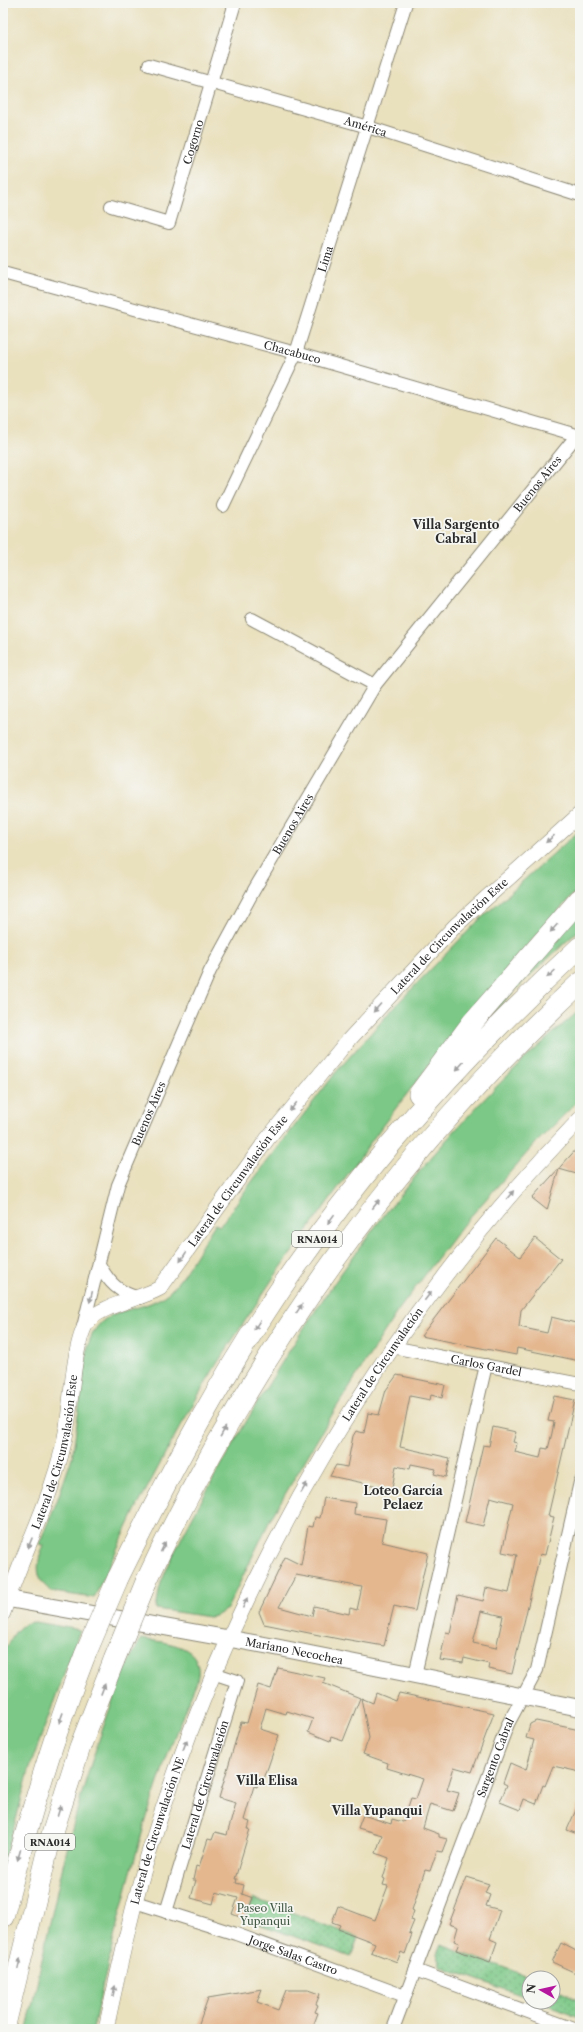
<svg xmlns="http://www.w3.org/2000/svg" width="583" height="2032" font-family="'Libre Caslon Text',serif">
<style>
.green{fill:#7bc886;stroke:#537a58}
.park{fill:url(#park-dots);stroke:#537a58}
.building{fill:#e4b78f;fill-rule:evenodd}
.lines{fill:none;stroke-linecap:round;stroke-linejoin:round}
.minor-casing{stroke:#8a8674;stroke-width:14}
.tertiary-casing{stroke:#8a8674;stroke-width:16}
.secondary-casing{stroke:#8a8674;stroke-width:18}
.motorway-casing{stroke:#8a8674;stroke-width:22}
.minor{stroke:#fff;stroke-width:12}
.tertiary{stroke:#fff;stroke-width:15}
.secondary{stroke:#fff;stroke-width:16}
.motorway{stroke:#fff;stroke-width:21}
.motorway-bridge-casing{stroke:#8a8674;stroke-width:22;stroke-linecap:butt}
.motorway-bridge{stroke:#fff;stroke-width:21}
.oneway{fill:#a0a0a0}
.labels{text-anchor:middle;stroke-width:3.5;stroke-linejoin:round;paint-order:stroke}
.shield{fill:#f6f6f2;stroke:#686867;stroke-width:1}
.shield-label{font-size:10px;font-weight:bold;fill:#2b2b2b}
.street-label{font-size:11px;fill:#2b2b2b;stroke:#f6f6f2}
.park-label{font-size:11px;fill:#435a46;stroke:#f6f6f2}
.neighbourhood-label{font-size:12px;font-weight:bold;fill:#2b2b2b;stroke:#f6f6f2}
</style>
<defs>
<pattern id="park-dots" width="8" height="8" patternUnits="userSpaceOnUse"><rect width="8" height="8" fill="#7bc886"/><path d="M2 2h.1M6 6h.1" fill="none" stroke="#65a36e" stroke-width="1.8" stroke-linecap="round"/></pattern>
</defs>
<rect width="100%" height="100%" fill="#f6f6f2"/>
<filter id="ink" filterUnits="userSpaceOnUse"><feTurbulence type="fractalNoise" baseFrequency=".025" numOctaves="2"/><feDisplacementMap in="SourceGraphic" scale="8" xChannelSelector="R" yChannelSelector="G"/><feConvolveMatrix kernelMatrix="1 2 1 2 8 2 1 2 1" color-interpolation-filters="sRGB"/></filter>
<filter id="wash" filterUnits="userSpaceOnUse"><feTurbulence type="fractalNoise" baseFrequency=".012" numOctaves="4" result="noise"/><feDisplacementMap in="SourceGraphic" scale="16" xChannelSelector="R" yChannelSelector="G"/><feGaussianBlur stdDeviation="0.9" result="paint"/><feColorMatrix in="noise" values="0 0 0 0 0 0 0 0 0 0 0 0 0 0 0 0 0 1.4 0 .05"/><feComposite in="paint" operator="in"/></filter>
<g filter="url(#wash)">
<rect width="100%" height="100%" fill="#e9e0bd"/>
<path class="green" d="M580 830V887L534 938 440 1051 383 1125 272 1280 216 1365 177 1432 135 1511 94 1598 53 1592C34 1581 36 1563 44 1545L39 1544 57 1501 72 1458 88 1346C100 1301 139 1317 168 1293 183 1280 203 1242 215 1224L220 1226 250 1184 337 1071 397 1004 478 921Z
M580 907V929L526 979 475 1031Z
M580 1010V1099L536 1143 462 1226 397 1312 336 1408 271 1518 227 1609 215 1616 209 1617 156 1609C158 1600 158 1591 161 1583 177 1542 204 1496 226 1457 319 1291 432 1133 580 1010Z
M36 1622 80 1630 30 1767 3 1868V1645L8 1646C13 1633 20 1622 36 1622Z
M141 1639C167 1643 206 1644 197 1681 148 1793 119 1911 93 2029H27C49 1930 67 1830 101 1734 112 1701 124 1669 141 1639Z"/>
<path class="park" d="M253 1898 358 1937 351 1957 245 1919Z
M441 1945 533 1978H529V1998L442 1967 437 1954Z
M553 1988 580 2000V2017L540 2002H553Z"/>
<g id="blocks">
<path class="building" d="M580 1145V1175L559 1169 547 1210 532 1198Z
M496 1238 520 1257 535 1238 561 1259 521 1310 519 1327 547 1333 551 1317 580 1324V1361L517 1348 516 1355 421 1336Z
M397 1375 445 1385 442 1398 431 1395 430 1400 410 1396 400 1447 450 1458 446 1477 434 1474 436 1469 411 1464 410 1469 396 1466 392 1489 330 1476 336 1465 347 1467 353 1436 356 1431 364 1433 368 1413 379 1415 386 1390Z
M554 1396 575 1400 548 1516 554 1517 545 1555 540 1554 512 1674 488 1669 489 1664 464 1658 463 1663 440 1660 446 1632 450 1633 458 1595 483 1601 486 1588 509 1593 517 1555 502 1552 513 1503 490 1497 483 1526 465 1522 483 1445 489 1446 493 1427 516 1432 513 1442 517 1443 515 1452 540 1458 542 1448 548 1449 552 1433 554 1422 548 1421ZM481 1611 503 1616 496 1648 473 1643Z
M324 1498 355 1503 354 1514 386 1519 382 1542 428 1553 415 1611 394 1606 384 1646 344 1639V1640L264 1624 259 1612 285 1557 301 1565 308 1526 313 1527 315 1517 320 1518ZM296 1575 362 1587 357 1610 350 1608 349 1614 314 1606 312 1616 279 1607Z
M278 1668 325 1678 323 1683 360 1698 343 1741 331 1737 330 1741 308 1732 313 1719 287 1711 286 1714 266 1708 260 1729 279 1735 264 1779 260 1777 257 1787 254 1786 244 1820 250 1822 248 1829H250L235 1879H237L236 1883 244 1885 242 1894 253 1898 245 1919 232 1914 238 1898 216 1892 213 1904 191 1898 196 1880H193L196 1866 199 1867 208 1839 212 1840 215 1832 227 1835 236 1803 219 1798 241 1722 247 1723 258 1685 271 1689Z
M376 1693 396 1701 399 1693 494 1713 472 1772 454 1767 447 1790 459 1793 453 1811 430 1804 423 1828 439 1834V1837L447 1839 442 1852 437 1851 430 1871 425 1870 412 1910 414 1911 411 1920 414 1921 409 1933 412 1934 405 1954 401 1952 397 1962 371 1952 375 1943 338 1929 340 1925 332 1922 338 1906 375 1920 388 1886 383 1885 385 1879 383 1878 389 1858 376 1853 382 1835 358 1828 363 1815 391 1824 392 1819 403 1822 411 1798 416 1799 423 1779 387 1768 388 1763 363 1754 369 1738 361 1698 373 1703Z
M536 1721 580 1730V1772L553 1766 545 1786 543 1785 536 1804 524 1799 520 1810 500 1802 507 1785 503 1783 510 1763 526 1770 534 1740 526 1738 530 1724Z
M580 1801V1835L567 1830Z
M467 1877 489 1884 485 1893 490 1895 486 1906 500 1910 490 1939 497 1942 490 1962 456 1950 459 1943 454 1941 458 1927 449 1924Z
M561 1943 580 1953V1975L552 1962Z
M262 1989 257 2002 278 2010 286 1990H309L320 1994 316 2004 318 2005 315 2012 318 2013 312 2029H197L208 1998Z"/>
</g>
</g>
<g filter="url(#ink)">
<use href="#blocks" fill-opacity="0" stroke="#8a8674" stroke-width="1"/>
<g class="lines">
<g class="minor-casing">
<g id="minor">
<path id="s1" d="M149 65 368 127 580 195"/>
<path id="s2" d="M111 206 169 223 235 3"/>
<path id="s3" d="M3 273 296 353 580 436"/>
<path id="s4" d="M223 506 296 353 406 3"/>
<path d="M252 619 375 685"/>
<path d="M99 1264C109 1283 119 1293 140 1298"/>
<path id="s5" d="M83 1327 118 1185 210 971 254 890 375 685 577 435"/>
<path id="s6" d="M392 1347 580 1384"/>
<path d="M415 1675 486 1365"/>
<path id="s7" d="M135 1902 236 1934 405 1996"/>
<path id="s8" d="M166 1912 237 1681 213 1673"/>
<path d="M415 1970 574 2029"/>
<path id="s9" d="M393 2029 508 1724 537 1670 580 1482"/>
</g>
</g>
<g class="tertiary-casing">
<g id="tertiary">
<path id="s10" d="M3 1613C23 1550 56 1492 67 1427 71 1403 74 1336 89 1320 103 1305 141 1299 160 1288L268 1138 345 1044 455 926 580 814"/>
<path id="s11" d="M106 2029C119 1968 132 1906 151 1846 235 1573 382 1324 580 1119"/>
</g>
</g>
<g class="secondary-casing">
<g id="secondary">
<path id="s12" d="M3 1598 270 1646 580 1708"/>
</g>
</g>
<g class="motorway-casing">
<path id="motorway" d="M419 1094 472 1023 580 899
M118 1578C170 1472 225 1369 292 1272 375 1153 473 1046 580 947
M146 1582C251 1356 397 1152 580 983
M3 1917C26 1828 51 1741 85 1655
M4 2029 49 1844 80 1747 114 1660"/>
</g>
<use href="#minor" class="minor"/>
<use href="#tertiary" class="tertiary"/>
<use href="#secondary" class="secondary"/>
<use href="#motorway" class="motorway"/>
<g class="motorway-bridge-casing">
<path id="motorway-bridge" d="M85 1655 118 1578
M114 1660 146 1582"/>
</g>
<use href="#motorway-bridge" class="motorway-bridge"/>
</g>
<defs><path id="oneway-solid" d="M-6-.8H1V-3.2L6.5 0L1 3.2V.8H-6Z"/></defs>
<g class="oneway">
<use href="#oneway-solid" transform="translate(550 839) rotate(139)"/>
<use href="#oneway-solid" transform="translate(554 928) rotate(132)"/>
<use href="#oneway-solid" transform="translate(551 974) rotate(138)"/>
<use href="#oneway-solid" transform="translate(377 1008) rotate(132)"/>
<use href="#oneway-solid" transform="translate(460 1066) rotate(132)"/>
<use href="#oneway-solid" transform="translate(293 1107) rotate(129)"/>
<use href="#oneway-solid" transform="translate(510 1195) rotate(-50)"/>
<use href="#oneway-solid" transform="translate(376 1204) rotate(-52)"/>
<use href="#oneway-solid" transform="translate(331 1219) rotate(126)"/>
<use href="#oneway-solid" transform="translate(183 1257) rotate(124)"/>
<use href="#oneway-solid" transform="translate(428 1296) rotate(-53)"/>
<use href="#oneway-solid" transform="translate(91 1297) rotate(104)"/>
<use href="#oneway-solid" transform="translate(299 1309) rotate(-56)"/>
<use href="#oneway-solid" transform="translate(257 1325) rotate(123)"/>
<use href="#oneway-solid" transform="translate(223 1432) rotate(-61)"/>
<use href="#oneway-solid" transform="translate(304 1488) rotate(-60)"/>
<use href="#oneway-solid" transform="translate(30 1543) rotate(112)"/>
<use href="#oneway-solid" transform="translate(163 1547) rotate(-65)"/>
<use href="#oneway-solid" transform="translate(245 1603) rotate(-66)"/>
<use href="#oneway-solid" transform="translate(103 1689) rotate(-69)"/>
<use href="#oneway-solid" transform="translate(61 1718) rotate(110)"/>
<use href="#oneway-solid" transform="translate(185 1745) rotate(-69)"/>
<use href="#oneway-solid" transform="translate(59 1811) rotate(-73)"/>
<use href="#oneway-solid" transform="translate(19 1855) rotate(106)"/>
<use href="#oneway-solid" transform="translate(19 1964) rotate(-77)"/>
<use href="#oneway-solid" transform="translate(114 1991) rotate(-78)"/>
</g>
</g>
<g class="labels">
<g class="shield">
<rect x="292" y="1231" width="50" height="16" rx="3"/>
<rect x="25" y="1834" width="50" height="16" rx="3"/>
</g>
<g class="shield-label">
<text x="317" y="1243">RNA014</text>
<text x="50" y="1846">RNA014</text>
</g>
<g class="street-label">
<text dy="4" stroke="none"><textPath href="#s1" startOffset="225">América</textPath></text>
<text dy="4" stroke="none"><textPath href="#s2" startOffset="145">Cogorno</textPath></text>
<text dy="4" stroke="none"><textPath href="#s4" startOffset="268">Lima</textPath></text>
<text dy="4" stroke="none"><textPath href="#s3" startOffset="300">Chacabuco</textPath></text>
<text dy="4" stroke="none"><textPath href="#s5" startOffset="968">Buenos Aires</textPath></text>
<text dy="4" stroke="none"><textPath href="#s5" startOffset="548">Buenos Aires</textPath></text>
<text dy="4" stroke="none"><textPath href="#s10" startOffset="842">Lateral de Circunvalación Este</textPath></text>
<text dy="4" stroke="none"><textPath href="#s5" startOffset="224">Buenos Aires</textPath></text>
<text dy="4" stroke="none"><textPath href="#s10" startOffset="518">Lateral de Circunvalación Este</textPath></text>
<text dy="4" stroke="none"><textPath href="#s11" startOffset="725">Lateral de Circunvalación</textPath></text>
<text dy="4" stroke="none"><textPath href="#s6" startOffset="96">Carlos Gardel</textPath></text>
<text dy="4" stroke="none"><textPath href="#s10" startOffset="170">Lateral de Circunvalación Este</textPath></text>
<text dy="4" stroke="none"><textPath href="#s12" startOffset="296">Mariano Necochea</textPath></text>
<text dy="4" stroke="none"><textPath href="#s9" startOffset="290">Sargento Cabral</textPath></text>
<text dy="4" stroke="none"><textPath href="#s8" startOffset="133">Lateral de Circunvalación</textPath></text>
<text dy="4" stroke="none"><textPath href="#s11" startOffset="205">Lateral de Circunvalación NE</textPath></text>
<text dy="4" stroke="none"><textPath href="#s7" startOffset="167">Jorge Salas Castro</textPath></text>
</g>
<g class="park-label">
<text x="265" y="1912">Paseo Villa<tspan x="265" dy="13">Yupanqui</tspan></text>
</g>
<g class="neighbourhood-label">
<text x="456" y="529">Villa Sargento<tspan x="456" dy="14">Cabral</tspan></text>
<text x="403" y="1495">Loteo García<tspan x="403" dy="14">Pelaez</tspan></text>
<text x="267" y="1785">Villa Elisa</text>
<text x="377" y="1815">Villa Yupanqui</text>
</g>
</g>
<rect width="583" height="2032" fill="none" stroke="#f6f6f2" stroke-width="16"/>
<g transform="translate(541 1990) rotate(278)"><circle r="19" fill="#f6f6f2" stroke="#a5a5a2"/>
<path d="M0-3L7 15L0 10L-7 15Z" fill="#b5179e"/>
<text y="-6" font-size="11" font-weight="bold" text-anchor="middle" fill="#2b2b2b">N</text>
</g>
</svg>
